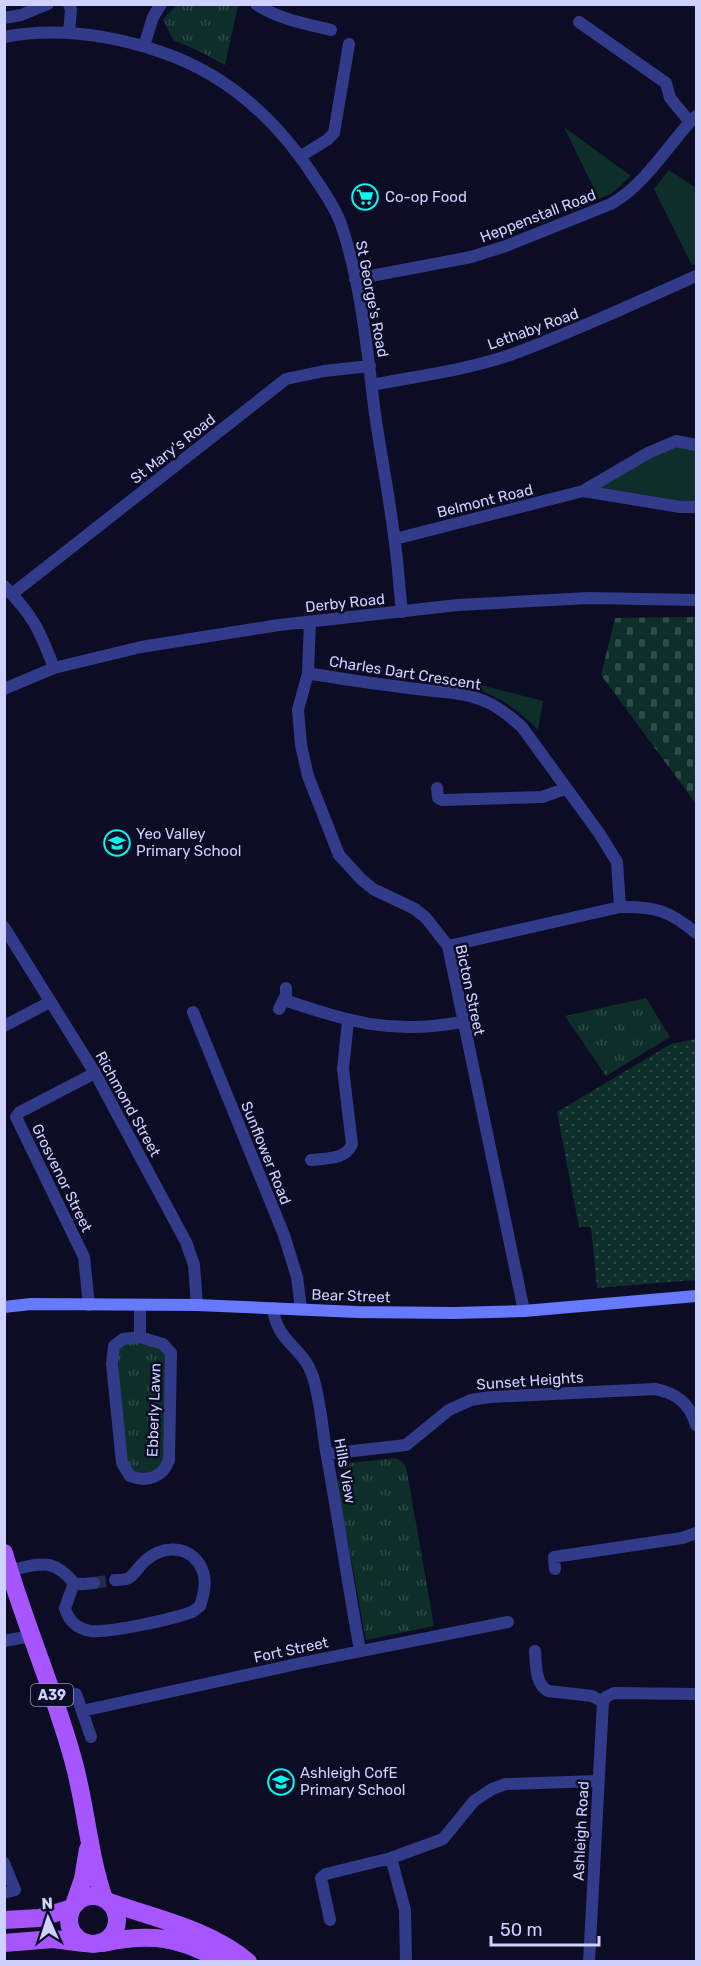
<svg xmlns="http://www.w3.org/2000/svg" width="701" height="1966" font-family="Rubik,sans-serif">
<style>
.grass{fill:#0e2f29}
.cemetery{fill:url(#cemetery-stones)}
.park{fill:url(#park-tufts)}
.garden{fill:url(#garden-dots)}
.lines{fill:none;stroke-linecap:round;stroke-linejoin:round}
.street-tunnel{stroke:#292a46;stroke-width:12;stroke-dasharray:12 6;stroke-linecap:butt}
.street{stroke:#313b89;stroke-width:12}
.secondary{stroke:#6679ff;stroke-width:12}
.primary{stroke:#a756ff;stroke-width:18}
.labels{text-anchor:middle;stroke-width:5;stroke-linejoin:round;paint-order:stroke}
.shield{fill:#0c0c25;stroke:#9496be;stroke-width:1.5}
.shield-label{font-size:14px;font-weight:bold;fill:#cfd1ff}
.poi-label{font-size:15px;fill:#cfd1ff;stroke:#0c0c25;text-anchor:start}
.street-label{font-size:15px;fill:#cfd1ff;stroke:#0c0c25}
</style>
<defs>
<pattern id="cemetery-stones" width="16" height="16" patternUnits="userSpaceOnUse" patternTransform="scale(1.5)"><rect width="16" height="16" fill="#0e2f29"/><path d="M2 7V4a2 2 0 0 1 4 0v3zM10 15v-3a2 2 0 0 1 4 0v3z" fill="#304c49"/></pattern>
<pattern id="park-tufts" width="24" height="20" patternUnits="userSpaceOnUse" patternTransform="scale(1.5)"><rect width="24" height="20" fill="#0e2f29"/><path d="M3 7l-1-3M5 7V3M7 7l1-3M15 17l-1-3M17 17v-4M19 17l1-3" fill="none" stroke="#304c49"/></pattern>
<pattern id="garden-dots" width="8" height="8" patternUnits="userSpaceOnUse" patternTransform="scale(1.5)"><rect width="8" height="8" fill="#0e2f29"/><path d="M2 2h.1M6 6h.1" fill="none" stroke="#304c49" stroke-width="1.8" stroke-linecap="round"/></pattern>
</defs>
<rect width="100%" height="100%" fill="#0c0c25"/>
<path class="grass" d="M564 127 631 176 612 193 599 199Z
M669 170 696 188V264L692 265 654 189Z
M676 442 696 445V507L584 491Z
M453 678 543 701 538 730C511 702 489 691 452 683Z"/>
<path class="cemetery" d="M696 617V804L601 675 615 618Z"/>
<path class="park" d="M177 5H238L225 65 199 51 173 40 163 19Z
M646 998 670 1037 606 1076 565 1016Z
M123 1339 168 1347 163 1471 130 1476 119 1419 118 1342Z
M395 1458C402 1460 406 1465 407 1472L434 1626 366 1640 337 1483 350 1463Z"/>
<path class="garden" d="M696 1039V1280L597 1288 591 1227H579L557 1112 671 1044Z"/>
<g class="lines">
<path class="street-tunnel" d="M94 1583 115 1580"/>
<path class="street" d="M256 4C278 19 306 24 331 30
M4 18 21 15 48 4
M579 22 666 83 670 98 690 122
M69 33 71 10 69 4
M4 37C57 27 111 35 161 52 230 75 280 123 318 183 327 196 337 211 342 227 362 287 367 352 375 414 381 455 389 495 394 536 398 561 399 587 402 612
M144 46 153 17 161 4
M301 156 327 140 334 133 349 44
M355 279 471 257 506 246 611 204C644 185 665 150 690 122L696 116
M372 385C417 376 467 370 510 355 574 332 635 303 696 276
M583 491 648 453 676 441 696 445
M395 539 583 491 680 507H696
M4 586C33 615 40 631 54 668
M12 594 286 379 324 371 370 366
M310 622 308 673 298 710 301 745 308 776 339 855 361 879 373 889 415 909 426 918 448 946 524 1311
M308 673C344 680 380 684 417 689 441 692 467 692 489 703 501 709 512 718 522 727L599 833 617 862 620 907 448 946
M4 689 54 668 141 647 279 625 458 605 589 598 696 600
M437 788 438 798 442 800 542 797 565 789
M620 907C655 906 670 911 696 933
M4 927 95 1073 186 1242 194 1265 197 1305
M284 1000C351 1022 391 1035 462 1022
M279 1009 286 995V988
M193 1012 284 1235 297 1277 301 1309
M4 1026 50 1002
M311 1160C326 1158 346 1160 352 1144L343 1069 348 1021
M89 1305 84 1257 16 1117 20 1112 95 1073
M273 1308C276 1341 303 1348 312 1374 320 1396 322 1427 326 1451 338 1517 348 1584 360 1651
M140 1337 163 1344 171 1353 169 1460C163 1477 147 1483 130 1476L122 1463 112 1364 114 1346 123 1339Z
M140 1337V1305
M327 1454 406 1445 449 1410 471 1400 490 1397 655 1389C677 1393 690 1404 696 1425
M555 1569 554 1557 682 1538 696 1533
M9 1570C41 1565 51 1556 74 1583
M94 1583 83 1584 74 1583 65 1608C68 1620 77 1629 91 1631 110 1633 173 1619 192 1612L200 1606C205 1591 208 1576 198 1562 184 1544 160 1547 145 1561 139 1566 135 1574 129 1578 125 1580 119 1580 115 1580
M4 1641 31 1636
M535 1651C536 1664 535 1684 548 1691L592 1696 603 1702 606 1697 614 1693 696 1694
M76 1694 91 1737
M82 1711 301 1663 508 1622
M391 1858 405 1910 406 1962
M4 1863 15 1890 4 1893
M330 1920 321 1878 326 1874 391 1858 443 1839 474 1801 492 1789 506 1784 598 1781
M589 1962 603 1702"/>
<path class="secondary" d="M4 1307 31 1304 197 1305 357 1312 454 1313 524 1311 696 1296"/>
<path class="primary" d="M4 1553C24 1622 53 1688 72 1756 86 1803 88 1853 104 1899
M69 1920a24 24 0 1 1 48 0a24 24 0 1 1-48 0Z
M109 1902C156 1919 209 1929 248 1962
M74 1905 83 1879 88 1849
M4 1920 39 1918 72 1908
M4 1943 53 1939 84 1943
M103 1943C148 1933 182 1936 222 1962"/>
</g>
<defs>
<g id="supermarket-ring" transform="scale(1.35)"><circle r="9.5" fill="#0c0c25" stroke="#00faee" stroke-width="1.5"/><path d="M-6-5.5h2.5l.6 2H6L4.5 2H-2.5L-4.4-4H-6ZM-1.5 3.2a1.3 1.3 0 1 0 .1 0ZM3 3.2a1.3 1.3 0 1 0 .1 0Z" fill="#00faee"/></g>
<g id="school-ring" transform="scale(1.35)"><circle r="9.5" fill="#0c0c25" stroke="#00faee" stroke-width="1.5"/><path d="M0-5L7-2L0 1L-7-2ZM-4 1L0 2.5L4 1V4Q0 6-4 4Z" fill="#00faee"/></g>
</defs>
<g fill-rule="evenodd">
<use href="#supermarket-ring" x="365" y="197"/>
<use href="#school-ring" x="117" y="843"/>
<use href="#school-ring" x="281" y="1782"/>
</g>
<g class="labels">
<rect class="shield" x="31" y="1684" width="42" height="22" rx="4.5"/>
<g class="shield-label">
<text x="52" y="1700">A39</text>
</g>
<g class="poi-label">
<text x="385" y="202">Co-op Food</text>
<text x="136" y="839">Yeo Valley<tspan x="136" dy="17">Primary School</tspan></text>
<text x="300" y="1778">Ashleigh CofE<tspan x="300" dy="17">Primary School</tspan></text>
</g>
<g class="street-label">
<text transform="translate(538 216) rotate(-21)" y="5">Heppenstall Road</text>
<text transform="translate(372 299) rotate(79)" y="5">St George's Road</text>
<text transform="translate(533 329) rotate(-20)" y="5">Lethaby Road</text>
<text transform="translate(173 449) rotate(-38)" y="5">St Mary's Road</text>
<text transform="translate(485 501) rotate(-14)" y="5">Belmont Road</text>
<text transform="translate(345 603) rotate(-6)" y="5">Derby Road</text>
<text transform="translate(405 673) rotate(9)" y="5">Charles Dart Crescent</text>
<text transform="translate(470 990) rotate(78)" y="5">Bicton Street</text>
<text transform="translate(128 1104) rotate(61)" y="5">Richmond Street</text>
<text transform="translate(266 1153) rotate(68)" y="5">Sunflower Road</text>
<text transform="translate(62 1178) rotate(64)" y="5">Grosvenor Street</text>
<text transform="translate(351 1296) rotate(2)" y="5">Bear Street</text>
<text transform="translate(530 1381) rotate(-4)" y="5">Sunset Heights</text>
<text transform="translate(154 1410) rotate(-88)" y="5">Ebberly Lawn</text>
<text transform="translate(345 1471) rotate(80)" y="5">Hills View</text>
<text transform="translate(291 1650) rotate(-12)" y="5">Fort Street</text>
<text transform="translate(581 1831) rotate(-87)" y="5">Ashleigh Road</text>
</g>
</g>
<rect width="701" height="1966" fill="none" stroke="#cfd1ff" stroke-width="12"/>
<g transform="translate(48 1918) rotate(357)" stroke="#0c0c25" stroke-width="4.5" paint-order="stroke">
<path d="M0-4.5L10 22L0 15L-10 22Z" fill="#cfd1ff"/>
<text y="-9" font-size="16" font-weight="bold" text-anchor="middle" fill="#cfd1ff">N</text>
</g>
<path d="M491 1936v9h108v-9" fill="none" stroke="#cfd1ff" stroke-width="3"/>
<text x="500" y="1936" font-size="18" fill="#cfd1ff" stroke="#0c0c25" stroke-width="4.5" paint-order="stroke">50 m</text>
</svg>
